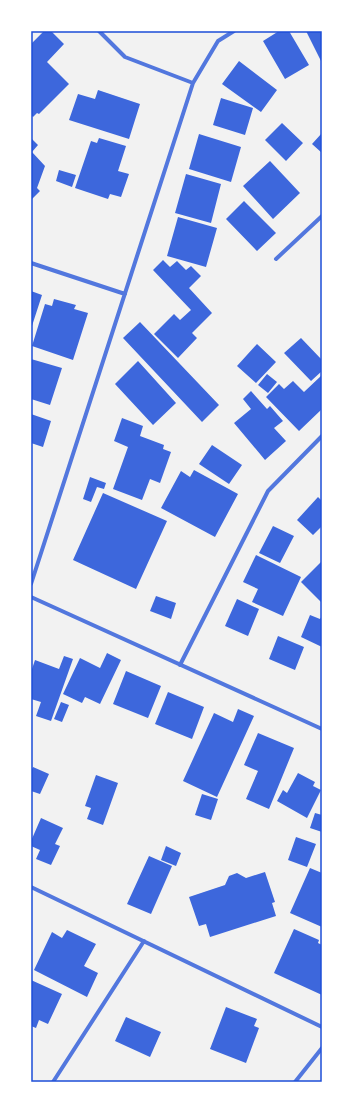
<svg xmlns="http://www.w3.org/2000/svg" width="353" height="1113" font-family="'DM Sans',sans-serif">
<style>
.building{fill:#3d67dc}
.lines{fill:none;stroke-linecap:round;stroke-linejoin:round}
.minor{stroke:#5277de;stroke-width:4}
.neatline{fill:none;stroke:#1d4ed8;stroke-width:1.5}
</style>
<rect width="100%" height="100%" fill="#f2f2f2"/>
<path class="building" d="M44 31H51L64 44 47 62 69 84 39 114 37 113 33 117 31 115V44Z
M279 31H289L309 65 285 79 263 41Z
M306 31H322V63Z
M239 61 277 90 261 112 222 84Z
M98 90 140 104 129 139 69 120 78 94 95 99Z
M221 98 253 108 245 135 213 125Z
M282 123 303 143 286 161 265 140Z
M322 133V153L312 144Z
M199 134 241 147 231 182 189 169Z
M31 138 38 145 32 152 45 166 37 188 40 191 31 200Z
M99 138 126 146 118 171 129 174 121 197 110 194 108 199 75 188 91 141 97 143Z
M270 161 300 193 273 219 243 186Z
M59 170 76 175 72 187 56 181Z
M186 174 221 184 211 223 175 213Z
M244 201 276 233 257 251 226 219Z
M178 217 217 228 206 267 167 256Z
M163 260 170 267 177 261 186 270 191 266 201 276 189 288 212 313 192 333 197 338 178 358 154 334 174 314 180 320 191 310 153 270Z
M31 291 42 295 31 329Z
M54 299 76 305 74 309 88 313 73 360 32 346 45 304 52 306Z
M140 322 219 405 202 422 123 338Z
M301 338 322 360V371L311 381 284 353Z
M257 344 276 362 256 383 237 366Z
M31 359 62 368 50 405 31 399Z
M138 361 176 403 153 425 115 384Z
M267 374 277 382 268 393 258 385Z
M322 375V409L299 431 266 397 279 384 284 389 293 381 304 392Z
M251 391 267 409 270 406 283 421 274 428 286 441 265 460 234 423 251 409 243 399Z
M31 414 51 421 43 447 31 443Z
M122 418 143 426 140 436 164 445 163 449 171 452 160 483 150 479 142 500 113 489 128 447 114 441Z
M212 445 242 465 229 484 199 464Z
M194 470 238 494 215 537 161 508 181 471 190 477Z
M90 477 106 483 104 489 97 487 91 502 83 499Z
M103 493 167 521 136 589 73 560Z
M318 497 322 501V526L313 535 297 520Z
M273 526 294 536 280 563 259 553Z
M256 555 301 577 283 616 252 602 258 589 243 582Z
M322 561V603L301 582Z
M156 596 176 603 171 619 150 611Z
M237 599 259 609 248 636 225 626Z
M310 615 320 619 322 616V647L301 637Z
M278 636 304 647 295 670 269 659Z
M107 653 121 660 100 704 85 697 82 703 63 694 80 658 100 668Z
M64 656 73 659 51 721 36 716 41 702 31 699V672L35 660 59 669Z
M126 671 161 686 148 718 113 704Z
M168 692 204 707 192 739 155 724Z
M61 702 69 705 62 722 54 719Z
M238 709 254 716 217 797 183 781 214 713 233 722Z
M258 733 294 748 269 809 246 799 258 771 244 765Z
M33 767 49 774 40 794 31 791V771Z
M298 773 315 782 313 786 321 790 307 818 277 801 283 790 287 793Z
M96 775 118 783 103 825 87 819 91 808 85 806Z
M202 794 218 799 211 820 195 815Z
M315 813 322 815V832L310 828Z
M41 818 63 828 55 844 60 846 51 865 36 859 40 850 31 846V841Z
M296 837 316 844 307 867 288 860Z
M166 846 181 853 176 866 161 860Z
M149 856 172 866 151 914 127 904Z
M310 868 322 873V927L290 913Z
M265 872 275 902 272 903 276 916 210 937 206 924 199 926 189 897 225 885 229 876 237 873 246 878Z
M294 929 319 940 318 943 322 945V995L274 973Z
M67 930 96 944 84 966 98 973 87 997 34 970 52 932 62 938Z
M31 980 62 994 48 1024 39 1020 36 1028 31 1026Z
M226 1007 257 1019 254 1026 259 1028 246 1063 210 1049Z
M126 1017 161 1032 150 1057 115 1041Z"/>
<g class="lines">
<path class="minor" d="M99 31 125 57 193 83
M276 259 322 216
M31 263 125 294
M31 584 193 83 218 41 234 31
M31 597 322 729
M180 665 268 491 322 436
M31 887 322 1027
M53 1082 144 941
M295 1082 322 1048"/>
</g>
<rect width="353" height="1113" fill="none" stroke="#ffffff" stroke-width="64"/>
<rect x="32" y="32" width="289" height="1049" class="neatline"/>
</svg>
